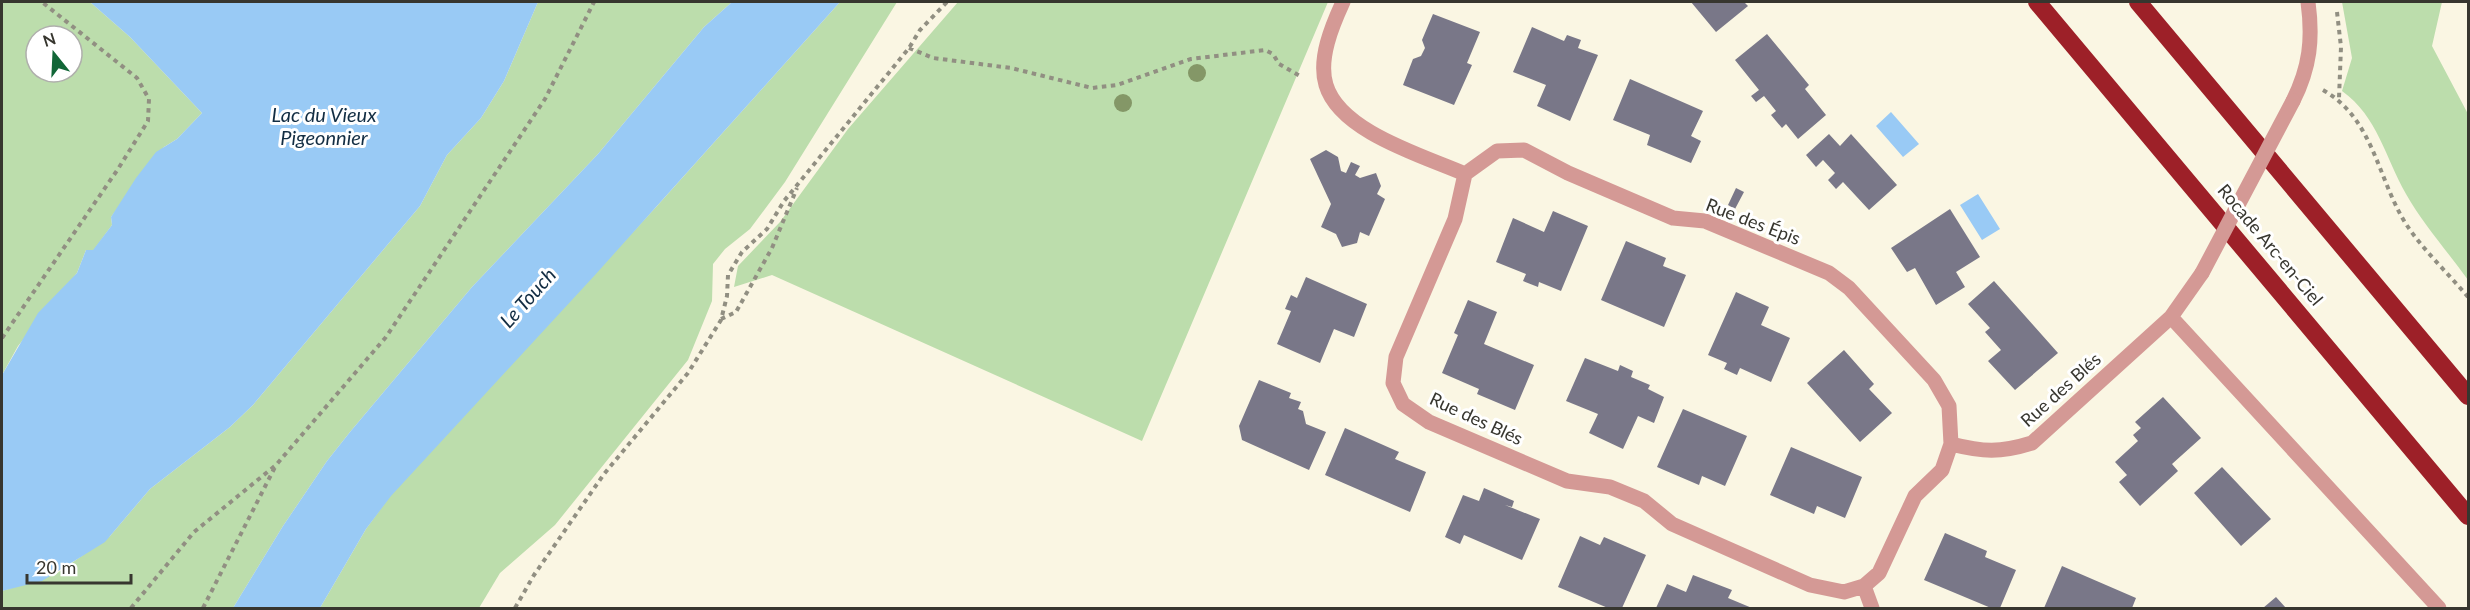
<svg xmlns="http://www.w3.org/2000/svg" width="2470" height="610" font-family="Lato,sans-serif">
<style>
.green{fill:#bcddac;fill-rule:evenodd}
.water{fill:#99caf5}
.building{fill:#797788}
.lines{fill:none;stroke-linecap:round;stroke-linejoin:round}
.path{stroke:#918f82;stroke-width:4;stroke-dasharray:4.5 4.5;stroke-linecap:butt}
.street{stroke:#d49995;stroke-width:15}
.highway{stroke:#9d2028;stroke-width:18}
.street-bridge{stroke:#d49995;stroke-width:15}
.tree{fill:#849767}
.labels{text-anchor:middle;stroke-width:6;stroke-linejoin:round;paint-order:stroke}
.street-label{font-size:18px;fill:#37362f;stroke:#fff}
.water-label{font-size:20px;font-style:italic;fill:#122d43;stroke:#fff}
</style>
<rect width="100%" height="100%" fill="#faf6e3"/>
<path class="green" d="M2 2H90L130 37 202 113 177 139 164 147 111 217 112 225 93 251 86 250 77 273 18 346 2 375ZM36 36H72V72H36Z
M538 2H732L704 27 598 154 472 287 350 432 327 461 283 526 233 608H2V591L56 574 110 536 150 489 230 427 253 405 420 206 447 155 481 118 504 81Z
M840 2H897L785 182 750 229 725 249 713 264 712 301 688 360 555 525 500 573 479 608H320L366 529 390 496 657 206Z
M958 2H1328L1142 441 772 275 734 287 738 266 780 222 848 129Z
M2342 2H2442L2432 46 2468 114V280C2448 252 2423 224 2406 194 2385 157 2378 117 2342 91L2352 58Z"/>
<path class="water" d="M90 2H538L504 81 481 118 447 155 420 206 253 405 230 427 150 489 105 542 42 581 2 591V375L38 313 77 273 86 250H93L112 225 111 217 136 178 156 152 177 139 202 113 130 37Z
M732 2H840L595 275 391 496 366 529 320 608H233L283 526 327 461 350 432 472 287 598 154 704 27Z
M1891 112 1919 144 1903 157 1876 126Z
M1978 194 2000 229 1982 240 1960 205Z"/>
<path class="building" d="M1691 2H1744L1748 6 1716 32Z
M1433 14 1480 32 1467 63 1472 65 1454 105 1403 85 1413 59 1421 56 1425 48 1422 40Z
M1532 27 1564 41 1567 35 1581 40 1578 48 1598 55 1570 121 1537 106 1546 85 1513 72Z
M1767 34 1809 85 1805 89 1826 115 1798 139 1786 124 1782 128 1771 115 1776 111 1764 96 1756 102 1751 96 1759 90 1735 60Z
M1630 79 1703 111 1691 136 1701 141 1691 163 1647 145 1650 135 1613 120Z
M1829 134 1840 146 1851 134 1897 185 1869 210 1843 182 1836 189 1828 180 1835 173 1823 160 1816 167 1806 155Z
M1326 150 1338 157 1341 171 1346 173 1351 162 1360 166 1355 175 1360 178 1376 173 1381 186 1377 194 1385 199 1369 236 1360 232 1357 243 1342 247 1336 234 1321 227 1331 204 1310 159Z
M1736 188 1744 192 1735 209 1728 205Z
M1950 209 1980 257 1956 272 1965 287 1936 305 1915 268 1907 272 1891 248Z
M1553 211 1588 226 1561 291 1539 282 1538 287 1523 281 1526 274 1496 262 1513 218 1544 232Z
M1626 241 1666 258 1663 266 1686 275 1664 327 1601 300Z
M1306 277 1367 304 1354 337 1334 329 1320 363 1277 344 1291 311 1285 309 1291 295 1297 298Z
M1994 281 2058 353 2015 390 1988 361 2001 350 1985 332 1990 328 1968 304Z
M1736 292 1769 307 1761 325 1790 338 1771 382 1740 368 1737 375 1724 369 1727 363 1708 355Z
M1468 300 1497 312 1484 344 1534 365 1515 410 1477 394 1479 389 1442 373 1458 335 1454 333Z
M1844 350 1874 384 1869 389 1892 413 1860 442 1807 383Z
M1585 358 1618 371 1620 365 1633 371 1631 377 1650 385 1648 389 1664 397 1654 423 1638 416 1623 449 1589 433 1598 414 1566 401Z
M1259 380 1291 393 1289 398 1301 402 1298 409 1303 411 1306 424 1326 432 1309 470 1242 440 1239 426Z
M2163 397 2201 438 2172 464 2178 471 2140 506 2119 482 2127 475 2115 462 2138 441 2133 435 2141 428 2135 422Z
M1683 409 1747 436 1725 486 1702 476 1699 485 1657 467Z
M1345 428 1399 452 1395 459 1426 472 1410 512 1325 475Z
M1791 447 1862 477 1845 518 1817 506 1814 514 1770 495Z
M2222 467 2271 519 2241 546 2194 493Z
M1484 488 1514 501 1512 507 1505 505 1540 519 1522 560 1464 535 1460 544 1445 537 1463 495 1479 501Z
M1945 533 1987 551 1985 557 2016 570 2000 608H1991L1924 580Z
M1580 536 1600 545 1604 537 1646 555 1622 608H1608L1558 587Z
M2062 566 2136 598 2132 608H2044Z
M1693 575 1732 590 1728 598 1752 608H1656L1667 584 1686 592Z
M2276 597 2286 608H2263Z"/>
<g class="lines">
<path class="path" d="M2337 12 2341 47 2339 98
M909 48 933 58 1011 68 1092 88 1117 85 1191 59 1265 50 1273 54 1279 64 1300 76
M2323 90C2374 119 2377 178 2406 224 2423 250 2448 273 2468 297
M721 319 736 312 772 248 797 188
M2 338 118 169 148 121 149 99 137 78 42 2
M131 608 194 532 276 465 386 337 545 99 594 2
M203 608 275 467
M515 608 534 575 604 474 688 373 721 320 727 296 728 275 742 252 767 229 784 201 909 48 920 30 947 2"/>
<path class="street" d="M1343 2C1332 26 1318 59 1326 85 1340 132 1424 156 1465 174
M2293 101C2310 67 2313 39 2308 2
M1524 150 1568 173 1673 218 1705 221 1829 273 1849 288 1934 380 1949 406 1951 444 1942 470 1915 496 1879 573 1864 586 1844 592 1810 585 1672 524 1644 501 1610 487 1567 481 1429 422 1403 404 1393 383 1396 357 1455 219 1465 174 1497 151Z
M2171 317 2439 608
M1951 444C1983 452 2000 453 2032 443L2171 317 2202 273
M1864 586 1872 608"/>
<path class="highway" d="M2037 2 2468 516
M2138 2 2468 396"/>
<path class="street-bridge" d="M2202 273 2293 101"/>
</g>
<g class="tree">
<circle cx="1197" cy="73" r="9"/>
<circle cx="1123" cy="103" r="9"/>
</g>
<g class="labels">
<g class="street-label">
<text transform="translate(1753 222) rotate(21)" y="6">Rue des Épis</text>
<text transform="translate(2270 245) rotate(50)" y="6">Rocade Arc-en-Ciel</text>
<text transform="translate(2061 390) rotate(-42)" y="6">Rue des Blés</text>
<text transform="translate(1476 419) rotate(25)" y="6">Rue des Blés</text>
</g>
<g class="water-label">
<text x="324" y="122">Lac du Vieux<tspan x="324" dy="23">Pigeonnier</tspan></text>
<text transform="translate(528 298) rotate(-48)" y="7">Le Touch</text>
</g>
</g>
<rect width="2470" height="610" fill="none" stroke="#37362f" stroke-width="6"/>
<g transform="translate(54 54) rotate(342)"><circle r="28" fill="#ffffff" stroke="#afafac" stroke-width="1.5"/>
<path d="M0-4.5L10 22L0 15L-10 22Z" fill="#116637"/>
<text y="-9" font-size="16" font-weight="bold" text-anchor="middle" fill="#37362f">N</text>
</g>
<path d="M27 574v9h104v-9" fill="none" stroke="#37362f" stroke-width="3"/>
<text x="36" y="574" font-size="18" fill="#37362f" stroke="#ffffff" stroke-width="4.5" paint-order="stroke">20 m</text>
</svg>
